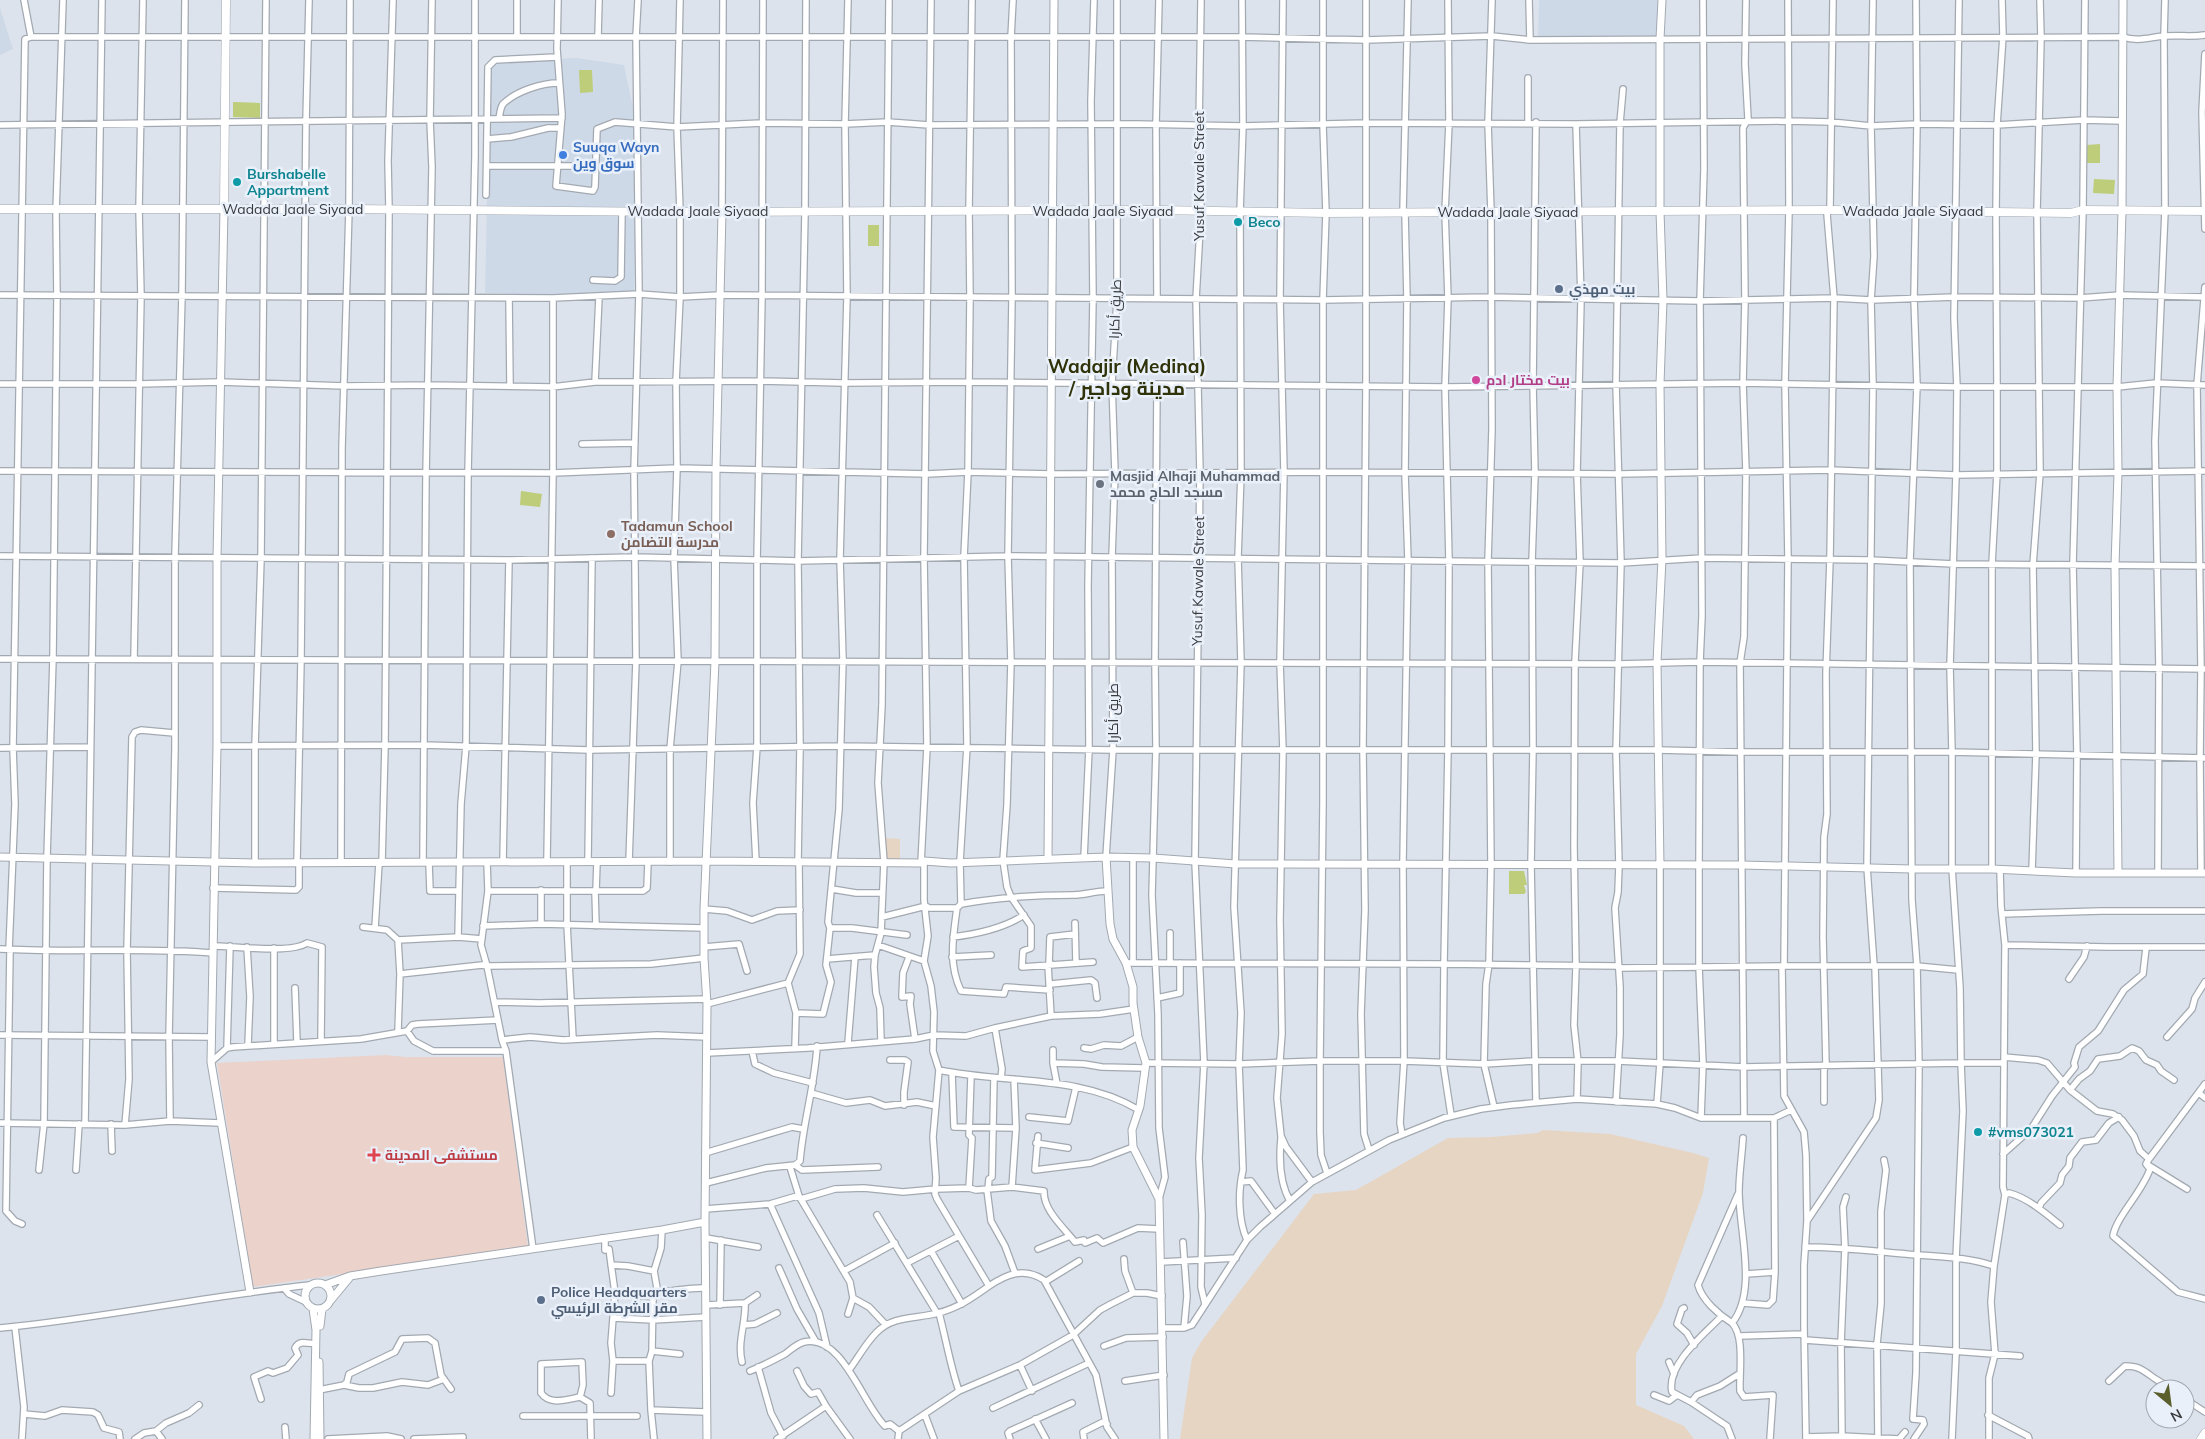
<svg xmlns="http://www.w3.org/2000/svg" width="2205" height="1439" font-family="Mulish,Cairo,sans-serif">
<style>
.built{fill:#ced9e8}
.education{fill:#e7d5c4}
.medical{fill:#ebd2cb}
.green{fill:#bdcd79}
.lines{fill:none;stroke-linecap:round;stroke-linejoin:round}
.minor-casing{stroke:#a3a9b1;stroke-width:8}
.tertiary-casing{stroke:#a3a9b1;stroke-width:9}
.secondary-casing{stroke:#a3a9b1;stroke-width:9}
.minor{stroke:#fff;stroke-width:5.5}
.tertiary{stroke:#fff;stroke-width:7}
.secondary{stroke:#fff;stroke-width:8}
.shop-dot{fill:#3f7fe0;stroke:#e9f0f9;stroke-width:2}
.culture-dot{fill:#0f9aa8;stroke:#e9f0f9;stroke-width:2}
.service-dot{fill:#5c6f8a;stroke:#e9f0f9;stroke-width:2}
.hotel-dot{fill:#d1479c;stroke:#e9f0f9;stroke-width:2}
.worship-dot{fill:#6b7280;stroke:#e9f0f9;stroke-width:2}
.education-dot{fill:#8d6e63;stroke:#e9f0f9;stroke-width:2}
.health-dot{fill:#e0444e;stroke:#e9f0f9;stroke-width:2}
.labels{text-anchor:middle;stroke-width:5;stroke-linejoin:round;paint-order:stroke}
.shop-label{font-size:14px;font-weight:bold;fill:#366cbe;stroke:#e9f0f9;text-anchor:start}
.culture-label{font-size:14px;font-weight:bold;fill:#0d838f;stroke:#e9f0f9;text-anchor:start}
.street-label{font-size:14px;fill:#383a3e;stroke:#e9f0f9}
.service-label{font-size:14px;font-weight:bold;fill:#4e5e75;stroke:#e9f0f9;text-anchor:start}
.hotel-label{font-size:14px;font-weight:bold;fill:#b23c85;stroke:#e9f0f9;text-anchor:start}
.worship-label{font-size:14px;font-weight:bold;fill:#5b616d;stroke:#e9f0f9;text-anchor:start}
.education-label{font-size:14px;font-weight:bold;fill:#785e54;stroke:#e9f0f9;text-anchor:start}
.health-label{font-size:14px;font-weight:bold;fill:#be3a42;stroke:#e9f0f9;text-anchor:start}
.district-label{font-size:19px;font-weight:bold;fill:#303209;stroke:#e9f0f9}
</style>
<rect width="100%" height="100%" fill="#dce3ec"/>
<path class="built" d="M1539 0H1657L1658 38 1538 36Z
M0 8 13 49 0 55Z
M577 58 624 65 637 127 634 293 556 295 485 293 490 61Z"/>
<path class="education" d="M882 838 900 839V859H885Z
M1543 1130 1610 1134 1693 1153 1709 1158 1703 1193 1662 1306 1636 1354V1405L1684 1426 1694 1439H1180L1192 1358 1201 1342 1314 1194 1356 1190 1448 1138 1491 1137 1537 1133Z"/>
<path class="medical" d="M386 1055 405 1057H503L528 1247 253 1287 217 1063Z"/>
<path class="green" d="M579 70H592L593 92 580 93Z
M233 102 260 103V118L233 117Z
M2100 144V163H2087V145Z
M2094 179 2115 180 2114 194 2093 193Z
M868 225H879V246H868Z
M521 491 542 494 540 507 520 505Z
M1509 871H1524L1527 885H1524L1526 892 1524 894H1509Z"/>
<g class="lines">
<g class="minor-casing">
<path id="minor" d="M24 0 31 37
M558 0 557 49 562 114 556 186 593 191 595 187 597 129 615 122 677 127 762 123 845 124 888 122 929 125 1135 124 1243 126 1367 123 1576 124 1788 121 1831 122 1871 126 1917 124 1997 125 2083 120 2122 121
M1013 0 1011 37 1012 298 1008 556 1011 662 1007 805 1003 860 1007 887 1011 897 1031 926V948L1023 951 1022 967 1093 962
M1201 0 1199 126 1201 211 1196 299 1200 473 1195 862 1204 1063 1199 1158 1202 1215 1201 1287 1205 1304
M1242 0 1243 126 1240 212 1241 473 1238 558 1241 662 1234 907 1241 1013 1239 1064 1243 1170C1238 1191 1238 1220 1247 1240
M1283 0 1280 299 1284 472 1280 662 1283 751 1280 920 1282 1034 1277 1098 1281 1136 1286 1147 1312 1182
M1323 0V125L1326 213 1323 300V803L1320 1061V1132L1321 1155 1327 1173
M1366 0V386L1363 750 1365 910 1361 1014 1364 1134 1369 1150
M1492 0 1488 123 1491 212 1492 429 1488 561 1491 864 1489 964 1486 984 1484 1064 1494 1107
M1529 0 1530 40
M1788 0 1789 210 1785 384 1788 559 1784 966H1782L1784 1096 1804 1132 1806 1155 1807 1221 1804 1265V1325L1806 1439
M1873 0 1871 126 1874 256 1871 300 1873 386 1867 867 1874 966
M1959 0 1954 318 1957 387 1956 475 1950 666 1952 752V868L1960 988 1961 1063H2003
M517 37V0
M598 37 599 0
M2205 54 2202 112 2205 229
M1528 78V123
M499 119C500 114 500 108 503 104 516 91 542 83 559 83
M1576 124 1581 300 1577 473 1580 562 1575 662 1574 847 1576 967 1574 1025 1578 1062 1577 1099
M0 125 562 118
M487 139 511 137 548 128H561
M487 166H596
M486 195 488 67 495 60 557 57
M722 212 723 0
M593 280 615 281 621 277 622 211
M0 295 553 298 639 294 680 297 720 295 1323 300 1490 297 1700 301 1834 298 1871 300 1955 297 2080 298 2120 295 2205 297
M509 298 510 385
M1157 298 1156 124 1159 0
M595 382 599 297
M0 384H138L220 382 345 386 428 385 552 387 595 382 759 381 843 383 968 382 1445 387 1743 383 1957 387H2117L2156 383 2205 385
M1157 385 1155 662 1156 749 1152 895 1158 1014 1159 1128 1165 1177 1159 1199
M582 444 635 443
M0 471 553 473 677 468 927 474 968 472 1051 474 1324 472 1619 474 1830 470 1956 475 2205 471
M0 556 509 560 634 557 798 561 1008 556 1621 563 1702 558 1870 560 1954 564 2205 566
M134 658 141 296 139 209 143 0
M0 659 1617 664 1700 662 2205 669
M217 746 423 745 589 750 840 746 1113 750H1658L1740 752H1952L2205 758
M0 748 90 747
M1106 857 1113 750 1112 557 1115 473 1112 383 1117 299V0
M1084 858 1089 749 1088 585 1093 298 1091 101 1094 0
M1133 858V963
M547 861 553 473V298
M924 861V900L928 936 924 961 931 986 934 1012 933 1051 939 1070C1005 1084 1079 1074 1139 1110
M297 862 301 660 306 121 309 0
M341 862 342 448 349 209 350 0
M423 862 426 474 432 167 430 120 432 0
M487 862 488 891 481 945 487 966 651 964 704 958
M503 862 509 560
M567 862V924L573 1039
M588 862 592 558
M629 862 636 661 634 471 639 294 636 37 638 0
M670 862V749L678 661 674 558 677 468 676 382 680 297V212L677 127 680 0
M756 862 753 803 757 747V561L762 296 763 0
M798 862 800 748 798 561 805 212 806 0
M255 863V746L261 558 266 0
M382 863 385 745 389 210 388 161 393 0
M429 863 430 891H459
M921 863 927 747 924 557 931 0
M1992 869V564L1997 473V387L1996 211 1997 125 2003 36 2002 0
M2032 871 2036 754 2033 565 2040 473 2037 212 2041 38 2040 0
M2076 873 2077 755 2073 564 2083 210 2085 0
M2158 873 2159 669 2155 441 2165 211 2164 36 2165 0
M2201 873 2200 758 2201 669 2197 385 2205 287
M213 888 296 890 299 887V862
M832 889 856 893H882
M541 890V924L704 928
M488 891H643L647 888 648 862
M595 891 596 926
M596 891 597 862
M961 904 960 862 967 746 964 557 968 472 970 297 969 211 972 0
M957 908C953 937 948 964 961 991L1004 994 1006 987 1050 990
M704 909 727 911 752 920 777 911 800 910
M2002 914 2101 911H2205
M882 917 926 906 929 908H957L961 904C1000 897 1034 895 1073 895 1085 895 1095 891 1107 891
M1075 923 1076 963
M483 926 541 924
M363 927 387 930 398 940 400 974
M375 928 379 863
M830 928H852L907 935
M1170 933V962
M458 937 461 804 466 746 468 473 475 156V0
M953 937C977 934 1003 929 1024 915
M398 940 458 937 482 939
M878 945 924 961
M2005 945 2108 947H2205
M213 946C236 946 290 954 307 943L322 947 321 1040
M247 947 250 997 248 1045
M704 947 739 944 747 971
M0 949C71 953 142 947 213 953
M9 950 15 804 13 748 25 39 31 37H1241L1366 40 1492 36 1530 40 2123 37C2138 42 2150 37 2165 36 2179 35 2192 37 2205 35
M10 950 6 1211 15 1221 22 1224
M909 957 903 973 902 997 911 996 910 1004 915 1039
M952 957 991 955
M827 959 875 955
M1126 963 1444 964 1448 749 1449 561 1445 387 1448 298 1445 212 1449 123 1448 0
M1051 964H1049L1050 937 1075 934
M1048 965 1051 1016
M1784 966H1917L1958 970
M1619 968 1782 966
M2069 979 2084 957 2087 946
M1051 984 1091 980 1095 983 1097 998
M295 988 297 1042
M1157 998 1180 993V963
M495 1002 539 1003 707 999
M707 1004 788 983
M796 1013 823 1014 831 982 826 965 830 928 828 922 839 809 843 660 840 559 847 297 845 124 848 0
M398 1031 400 974 482 965 487 966 498 1020
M407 1031 412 1025 418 1024 498 1020 502 1040
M0 1035 211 1037
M2167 1037 2192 1009 2195 998 2205 982
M881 1041 880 1008 876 993 874 967 875 955 881 933 884 862 878 783 882 705 889 0
M848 1043 855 957
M274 1044V948
M227 1048 230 946
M795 1048 796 1013 788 983 800 954 799 863
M1084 1048 1091 1049 1104 1045 1121 1046 1138 1037
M1053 1050V1063L1057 1084
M752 1051 755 1064 774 1073 813 1083
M707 1053 808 1048 915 1039 934 1035 966 1036 995 1028
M2004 1057 2038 1060 2047 1063 2070 1090 2097 1111 2113 1114 2122 1120 2134 1136 2140 1151 2149 1159
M890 1060H905L908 1062 904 1092V1105
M211 1062 227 1048 233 1047 361 1039 407 1031 414 1041 433 1051H506
M1053 1063 1084 1064 1102 1067 1144 1068
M1146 1063 1239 1064 1320 1061H1404L1484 1064 1534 1061H1618L1744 1067 1961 1063 1963 1111 1956 1258V1353L1952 1439
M939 1070 933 1137 936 1178 935 1194 937 1199 989 1286C1007 1274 1024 1267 1044 1280L1096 1375 1107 1427 1115 1439
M952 1073 954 1127 1016 1128
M1001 1078 1002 1069 995 1028 1051 1016 1100 1014 1134 1009
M2205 1084 2149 1159 2146 1164 2150 1169C2143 1191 2116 1217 2113 1236L2178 1292 2205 1299
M2070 1090 2079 1079 2090 1071 2098 1059 2120 1056 2132 1048 2139 1051 2146 1060 2157 1065 2161 1071 2174 1080
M811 1093 846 1103 870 1100 885 1106 917 1102 936 1106
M2199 1093 2205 1098
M1536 1101 1531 865 1533 749 1532 562 1535 474 1533 385 1536 122
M1616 1102 1620 1035V987L1615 908 1618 892 1619 865 1616 751 1621 563 1616 384 1620 123 1623 89
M1824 1102V1070L1826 1065 1823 937 1824 837 1827 814 1826 673 1830 559 1834 298 1827 214 1830 210 1833 0
M1657 1104 1660 1063V866
M1451 1115 1443 1063 1444 964 1619 966
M1029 1117 1068 1121 1076 1087
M1701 1118 1703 1064 1699 967V866L1700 662 1702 616 1700 301 1704 169 1703 0
M1744 1118 1740 663 1744 637 1746 472 1743 383 1745 300 1743 128 1748 119 1745 64 1746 0
M170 1121 169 1037 175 748V556L182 295 185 0
M0 1123 125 1125 170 1121 220 1123
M85 1124 102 0
M111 1124 112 1151
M125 1125 129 1079 127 950 132 737 135 732 141 730 174 733
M1402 1134 1400 1123 1404 1061 1403 863 1408 560 1405 474 1407 299 1405 213 1403 212 1408 0
M1038 1136 1035 1170 1091 1163 1133 1147
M1281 1138C1279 1159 1279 1182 1290 1201
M1743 1138C1742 1156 1739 1174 1739 1192 1739 1231 1758 1291 1732 1323 1745 1336 1739 1373 1740 1391L1744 1397 1773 1395 1770 1439
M1036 1143 1068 1148
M705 1153 792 1127 803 1129
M2003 1154 2031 1129 2052 1096 2075 1067 2074 1063 2079 1047 2098 1031 2124 990 2143 974 2146 948
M795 1165 800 1161C803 1122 815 1085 817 1046
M2148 1165 2187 1189
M790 1167 799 1196 850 1282 853 1298 848 1314
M39 1170 44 1123 47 858 53 658 57 297 56 212 63 0
M76 1170 79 1124
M1241 1182 1251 1181 1275 1214
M706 1183 766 1168 795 1165 802 1170 878 1167
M1012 1187 1016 1128 1014 1079
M969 1188 972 1138 969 1135 971 1076
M988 1189 989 1179 992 1177 994 1078
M987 1190 991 1221 1005 1246 1015 1273
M2005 1195 2009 1193C2028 1198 2045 1213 2060 1225
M770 1204 819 1313 827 1347
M2039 1208 2041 1203 2060 1183 2062 1175 2069 1166 2070 1158 2082 1142 2096 1140 2109 1123 2119 1117
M705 1209 770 1204 797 1196 801 1199 835 1189 864 1188 903 1192 936 1189 969 1188 976 1190 1012 1187 1044 1191C1043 1210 1064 1228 1075 1242L1084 1240 1085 1243 1097 1238 1103 1243 1138 1228 1159 1229
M877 1215 937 1313
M1807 1221 1876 1118 1879 1100 1875 966
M602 1238 605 1242V1250L609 1249 615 1293 611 1343 613 1361 611 1393
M706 1238 758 1247
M1183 1242 1187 1296 1184 1328
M1805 1247C1839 1247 1872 1251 1906 1254 1935 1257 1965 1256 1994 1266
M533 1249 506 1051 502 1040 530 1037 563 1040 657 1035 707 1037
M1038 1249 1070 1236
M931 1251 962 1304
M1124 1259 1125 1271 1133 1293
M1161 1262 1236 1258
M907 1263 959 1236
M611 1265 628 1266 654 1271
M779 1268 797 1309 816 1342
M844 1271 895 1243
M1746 1274 1775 1272
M1045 1282 1079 1261
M284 1288 289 1294 306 1302
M655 1292C672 1292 688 1287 706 1288
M615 1293 653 1297
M853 1298 869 1307 886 1325
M1743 1303 1768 1305 1773 1300 1775 1272 1774 1118
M706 1305 745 1303 757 1295
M720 1305 721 1240
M1684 1308 1682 1309 1677 1324 1687 1333 1694 1345
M939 1313C946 1339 950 1365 959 1391
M1721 1317C1704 1334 1666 1365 1672 1392L1691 1402 1697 1395 1720 1386 1739 1374
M613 1318 653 1320 706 1317
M1732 1323C1719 1315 1702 1300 1698 1285L1738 1194
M744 1325 755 1324 777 1313
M15 1327 24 1407 22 1439
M0 1328C104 1318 206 1296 310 1285
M1163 1328H1184L1192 1325 1247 1240 1260 1227 1312 1182 1389 1140 1444 1118 1481 1109 1511 1105 1577 1099 1657 1104 1675 1108 1701 1118H1774L1791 1110
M1740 1336 1803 1334 1805 1340 2020 1356
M1104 1346 1126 1338 1163 1337
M652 1351 680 1354
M613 1361H649
M742 1362C737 1342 746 1323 745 1303
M1669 1362 1674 1374
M1020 1365 1032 1391
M758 1367 771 1413 783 1436
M849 1370C858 1358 866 1343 876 1333 893 1315 917 1319 938 1313 958 1308 972 1298 989 1286
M750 1371C762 1366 774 1360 785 1354 791 1350 796 1344 804 1342 842 1333 863 1405 885 1426L890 1424 899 1431
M797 1371 804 1386 811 1394 818 1392 826 1406
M1125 1381 1164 1375
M2109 1381 2125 1366C2139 1366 2143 1370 2154 1378 2160 1382 2166 1385 2172 1389
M344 1385 347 1382 349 1374 395 1352 402 1339 428 1338 435 1343 441 1375 451 1389
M319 1390 344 1385 359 1388H373L402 1382 428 1385 444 1379
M1654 1395 1669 1401 1677 1395
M580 1397 583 1385 582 1362 541 1364V1393C550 1406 568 1399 580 1397L590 1403 591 1439
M261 1399 254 1377 268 1371 273 1373 287 1368 298 1355 295 1348C299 1340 307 1343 315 1344
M2185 1399 2205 1412
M1691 1402 1727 1426 1732 1439
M993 1408 1089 1363
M651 1410 706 1412
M24 1414 45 1416 62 1410 93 1412 98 1415 104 1428 119 1432 120 1439
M925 1415 934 1439
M1988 1415 2028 1436 2029 1439
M523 1416H637
M1035 1419 1046 1439
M285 1427 286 1439
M156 1431 166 1423 189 1413 199 1405
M899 1431 959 1391 1020 1365 1073 1335 1100 1310 1111 1304 1133 1293H1147L1162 1296
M1806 1437 1842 1436 1899 1439 1905 1432
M135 1439 144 1433 156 1431 162 1439
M328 1439 387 1436 401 1439
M414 1439 463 1437
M654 1439 651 1410 649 1361 652 1351 653 1297 657 1288 654 1271 661 1248 662 1230
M777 1439 826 1406 850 1439
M898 1439 899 1431
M1010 1439 1008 1433 1010 1431 1072 1403
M1084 1439 1083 1432 1103 1422 1107 1424
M1842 1439 1841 1343 1845 1248 1843 1207 1846 1197
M1878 1439 1877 1344 1881 1304V1211L1886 1170 1884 1160
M1914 1439 1924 1424 1923 1420 1913 1419 1916 1373 1919 1065 1917 966 1912 900 1910 561 1917 386 1914 298 1917 124 1916 0
M1989 1439V1378L1995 1354 1991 1302 1994 1266 2005 1195 2003 1187 2005 945 2001 906 2000 870"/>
</g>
<g class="tertiary-casing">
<path id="tertiary" d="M224 209 217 558V746L211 1062 250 1292
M0 857 255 863 706 861 921 863 924 861 951 863 1106 857 1153 858 1236 864 1742 865 1912 869H1992L2076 873H2205
M1106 857 1110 924 1113 939 1126 963 1133 987V1003L1138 1037 1146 1063 1140 1106 1132 1130 1133 1147 1159 1199 1164 1439
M1048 859 1054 0
M1660 866 1657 662 1662 559 1660 384 1663 300 1660 211V39L1662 0
M2118 873 2115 566 2118 473 2117 387 2122 211 2123 0
M305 1296a13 13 0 1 1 26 0a13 13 0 1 1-26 0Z
M325 1285 350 1276 381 1271 662 1230 705 1222
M331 1300 350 1277
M313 1309 316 1330 314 1439
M320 1326 322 1309
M319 1362 320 1439
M707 1439 705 1222 707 1004 704 958V909L715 661 716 469 722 212"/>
</g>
<g class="secondary-casing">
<path id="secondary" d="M0 209H349L680 212 1157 210 1326 213 1830 210 2071 213 2083 210 2205 211
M224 209 226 0
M2201 1439 2205 1433"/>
</g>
<use href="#minor" class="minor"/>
<use href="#tertiary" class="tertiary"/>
<use href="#secondary" class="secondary"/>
</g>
<circle class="shop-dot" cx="563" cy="155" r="5"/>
<g class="culture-dot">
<circle cx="237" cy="182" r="5"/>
<circle cx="1238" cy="222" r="5"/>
<circle cx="1978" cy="1132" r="5"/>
</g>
<g class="service-dot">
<circle cx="1559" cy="289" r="5"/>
<circle cx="541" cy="1300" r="5"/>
</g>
<circle class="hotel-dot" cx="1476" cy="380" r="5"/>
<circle class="worship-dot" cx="1100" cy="484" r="5"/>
<circle class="education-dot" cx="611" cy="534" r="5"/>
<path class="health-dot" d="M371.5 1147.5h5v5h5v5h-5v5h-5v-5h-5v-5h5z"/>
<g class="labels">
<g class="shop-label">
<text x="573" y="152">Suuqa Wayn<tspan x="573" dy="16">سوق وين</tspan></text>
</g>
<g class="culture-label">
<text x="247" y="179">Burshabelle<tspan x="247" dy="16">Appartment</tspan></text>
<text x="1248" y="227">Beco</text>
<text x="1988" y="1137">#vms073021</text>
</g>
<g class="street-label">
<text transform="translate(1199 176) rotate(-90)" y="5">Yusuf Kawale Street</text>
<text x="293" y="214">Wadada Jaale Siyaad</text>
<text x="698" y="216">Wadada Jaale Siyaad</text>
<text x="1103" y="216">Wadada Jaale Siyaad</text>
<text x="1913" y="216">Wadada Jaale Siyaad</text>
<text x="1508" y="217">Wadada Jaale Siyaad</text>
<text transform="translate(1115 309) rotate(-88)" y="5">طريق أكارا</text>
<text transform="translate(1198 581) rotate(-89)" y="5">Yusuf Kawale Street</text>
<text transform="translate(1113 713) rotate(-90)" y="5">طريق أكارا</text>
</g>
<g class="service-label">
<text x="1569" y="294">بيت مهذي</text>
<text x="551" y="1297">Police Headquarters<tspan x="551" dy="16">مقر الشرطة الرئيسي</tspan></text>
</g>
<g class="hotel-label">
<text x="1486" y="385">بيت مختار ادم</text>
</g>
<g class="worship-label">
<text x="1110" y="481">Masjid Alhaji Muhammad<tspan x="1110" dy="16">مسجد الحاج محمد</tspan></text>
</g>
<g class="education-label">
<text x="621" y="531">Tadamun School<tspan x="621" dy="16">مدرسة التضامن</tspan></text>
</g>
<g class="health-label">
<text x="385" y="1160">مستشفى المدينة</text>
</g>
<g class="district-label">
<text x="1127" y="373">Wadajir (Medina)<tspan x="1127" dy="22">/ مدينة وداجير</tspan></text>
</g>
</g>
<g transform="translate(2170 1404) rotate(151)"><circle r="24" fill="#e9f0f9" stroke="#a2a7ae"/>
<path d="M0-4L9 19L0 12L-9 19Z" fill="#5b5f2c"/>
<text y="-8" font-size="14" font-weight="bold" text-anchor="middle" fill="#383a3e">N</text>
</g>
</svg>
